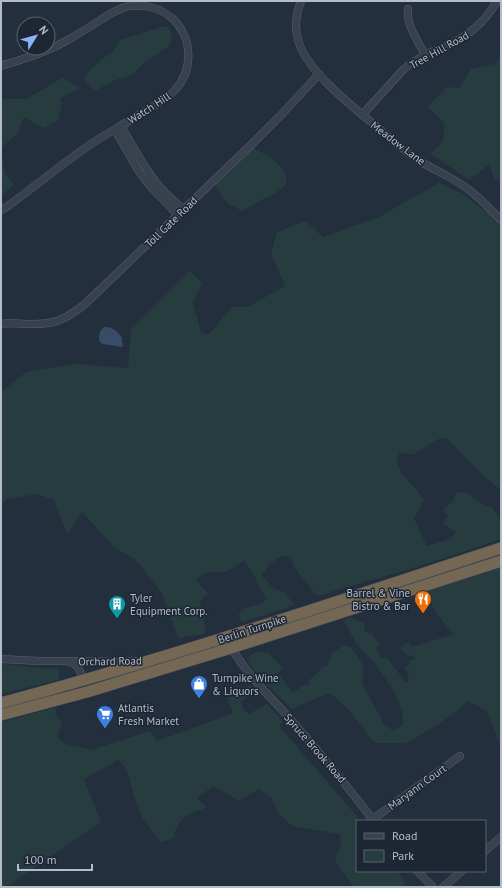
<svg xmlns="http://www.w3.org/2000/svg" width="502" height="888" font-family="'PT Sans',sans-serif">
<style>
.green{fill:#263c3f}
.water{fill:#394c67}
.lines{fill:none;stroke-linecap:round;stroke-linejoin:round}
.minor-casing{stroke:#565f6c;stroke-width:8}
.highway-casing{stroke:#434c59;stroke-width:12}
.minor{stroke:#38414e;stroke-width:7}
.highway{stroke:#746855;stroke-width:11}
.labels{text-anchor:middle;stroke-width:3;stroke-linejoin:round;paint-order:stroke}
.street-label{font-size:11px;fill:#b4bcc9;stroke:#1d2633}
.poi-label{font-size:11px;fill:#b4bcc9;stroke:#1d2633;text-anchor:start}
</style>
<rect width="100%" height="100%" fill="#242f3e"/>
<path class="green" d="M162 27H169L172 36 169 46 145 62 132 75 115 80 95 91 83 79 97 63 113 51 120 40Z
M501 58V179H494L490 164 469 180 431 154 444 140V123L428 107 446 87 460 88 471 69 494 64Z
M62 78 80 88 59 99 62 102 58 120 43 128 24 117 17 134 1 148V99H26Z
M253 148C265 154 284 164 286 178 287 180 286 182 286 184L275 194 263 199 242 211 227 203 215 185Z
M1 154 5 173 14 184 1 196Z
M439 183 462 193 493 217 501 226V486L500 489 483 476 447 438 438 439 413 455 400 452 396 460 402 474 424 499 414 519 427 546 450 539 456 532 443 524 448 515 442 510 453 501 456 493 465 492 482 504 493 508 501 522V539L433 562 317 596 294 567 291 557 281 556 270 564 262 575 273 588 284 592 294 604 285 609 242 622 238 615 245 608 261 604 267 598 259 588 255 577 244 560 227 572H208L195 579 208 594 200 601 206 634 178 638 162 593 135 559 115 548 82 512 67 534 54 500 37 494 7 499 1 505V392L26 372 75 364 128 368 131 330 190 271 202 283 193 303 201 332 208 335 232 307H248L285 286 271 254 277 232 306 221 323 237 379 217Z
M501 565V747L487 711 468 701 438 725 406 743H375L347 708 330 693 298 706 293 710 258 677 246 658 257 652 269 653 283 669 278 673 293 693 302 686 310 684 308 681 323 667 328 665 332 653 343 646H349C357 653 368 669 362 679L363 685 384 724 393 731 403 725 402 710 393 690 372 659 358 646 344 622 348 616 365 624 364 631 373 635 380 645 376 649 382 659 386 656 406 683 409 679 405 667 410 665 409 662 417 658 411 655 408 656 402 651 399 648 405 644 409 643 412 647 454 634C444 623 431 609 427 593L430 587Z
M1 664 45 668 59 669V680L1 694Z
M251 685C252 694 248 696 242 701V708L249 714 267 704 283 721 279 726 361 821H357V871H397L405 882 401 887H354L335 861 341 845 340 834 292 826 277 812 272 798 259 789 239 801 213 786 197 798 206 807C200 811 197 810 191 813 182 817 175 827 173 838L161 842 143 819 135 799 127 770 118 760 84 779 101 822 6 887H1V722L57 707 55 714 62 722 57 737 66 744 91 750 150 731 157 741 231 714 233 712 227 698 232 694Z"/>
<path class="water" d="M105 327C113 327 117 331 122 338V342L123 345V346L122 347 103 344 100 342C98 337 99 329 105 327Z"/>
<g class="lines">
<g class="minor-casing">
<path id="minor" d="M301 1C296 14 294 29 299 43 310 74 352 106 377 127 391 139 405 152 420 161 436 171 453 178 468 189 480 198 490 209 501 220
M408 9C406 25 418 41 425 55
M1 66C23 59 45 53 66 41 78 34 90 27 102 19 110 14 119 8 129 6 143 4 161 8 172 18 180 25 187 38 188 49 192 86 165 100 137 116 121 126 104 135 88 146 61 165 35 186 8 206L1 210
M362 115 404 69C411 64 417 59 425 55 432 51 440 49 447 46 468 36 486 21 497 1
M121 126C132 145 142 164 155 181 163 192 174 201 184 210
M115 130 140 173 151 187 178 215
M1 324C9 322 18 324 26 324 53 325 63 321 84 305L252 144 281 115 319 74
M226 637C240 668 268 694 290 719 319 752 347 786 374 821
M1 659 39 661H83L120 662 137 661
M70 662C81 665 84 682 87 692
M373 819 460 756
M485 851 501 837
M417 871 433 887
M443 887 462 871"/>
</g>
<g class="highway-casing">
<path id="highway" d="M1 703C170 658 335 602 501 548
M1 715 87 692 231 648 501 561"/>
</g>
<use href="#minor" class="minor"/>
<use href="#highway" class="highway"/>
</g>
<defs>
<g id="restaurant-pin" transform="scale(0.9)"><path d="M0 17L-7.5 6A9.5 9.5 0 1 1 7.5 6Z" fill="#e8710a" stroke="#1d2633"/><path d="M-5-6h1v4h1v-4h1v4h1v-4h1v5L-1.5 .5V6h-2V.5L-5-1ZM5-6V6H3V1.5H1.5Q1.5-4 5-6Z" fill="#fff"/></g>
<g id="building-pin" transform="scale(0.9)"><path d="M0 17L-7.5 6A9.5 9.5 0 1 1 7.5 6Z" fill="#0f9aa8" stroke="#1d2633"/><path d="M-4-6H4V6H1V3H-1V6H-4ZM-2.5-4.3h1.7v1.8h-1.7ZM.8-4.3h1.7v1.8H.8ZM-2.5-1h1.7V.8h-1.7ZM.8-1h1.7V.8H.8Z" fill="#fff"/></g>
<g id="shop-pin" transform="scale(0.9)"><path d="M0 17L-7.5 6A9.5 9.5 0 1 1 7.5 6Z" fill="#3f7fe0" stroke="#1d2633"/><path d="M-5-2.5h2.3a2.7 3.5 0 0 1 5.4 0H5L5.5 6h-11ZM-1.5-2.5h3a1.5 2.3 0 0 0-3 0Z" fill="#fff"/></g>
<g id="supermarket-pin" transform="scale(0.9)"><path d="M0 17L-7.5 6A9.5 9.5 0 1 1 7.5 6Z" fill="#3f7fe0" stroke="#1d2633"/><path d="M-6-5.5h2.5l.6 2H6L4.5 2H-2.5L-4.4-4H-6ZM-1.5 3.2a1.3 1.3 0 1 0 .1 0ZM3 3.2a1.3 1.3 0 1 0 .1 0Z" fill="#fff"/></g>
</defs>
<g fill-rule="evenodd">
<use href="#restaurant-pin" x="423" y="599"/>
<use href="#building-pin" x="117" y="604"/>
<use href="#shop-pin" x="199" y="684"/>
<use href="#supermarket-pin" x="105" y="714"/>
</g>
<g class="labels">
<g class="street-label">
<text transform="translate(439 50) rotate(-29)" y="4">Tree Hill Road</text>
<text transform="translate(149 108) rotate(-33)" y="4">Watch Hill</text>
<text transform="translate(398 143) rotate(37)" y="4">Meadow Lane</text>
<text transform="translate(171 222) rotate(-44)" y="4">Toll Gate Road</text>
<text transform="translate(252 629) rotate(-18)" y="4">Berlin Turnpike</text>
<text transform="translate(110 661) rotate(-1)" y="4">Orchard Road</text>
<text transform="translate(315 748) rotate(49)" y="4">Spruce Brook Road</text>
<text transform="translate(417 787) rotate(-36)" y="4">Maryann Court</text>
</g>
<g class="poi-label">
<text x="410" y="597" text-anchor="end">Barrel &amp; Vine<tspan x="410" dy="13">Bistro &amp; Bar</tspan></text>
<text x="130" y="602">Tyler<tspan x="130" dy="13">Equipment Corp.</tspan></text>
<text x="212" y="682">Turnpike Wine<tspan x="212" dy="13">&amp; Liquors</tspan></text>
<text x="118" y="712">Atlantis<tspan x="118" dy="13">Fresh Market</tspan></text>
</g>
</g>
<rect width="502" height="888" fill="none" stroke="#b4bcc9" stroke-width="4"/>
<rect x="356" y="820" width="130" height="52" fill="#1d2633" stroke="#59626f"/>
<rect x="364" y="833" width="20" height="6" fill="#38414e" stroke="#59626f"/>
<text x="392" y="840" font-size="12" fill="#b4bcc9">Road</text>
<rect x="364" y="850" width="20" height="12" fill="#263c3f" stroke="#59626f"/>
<text x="392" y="860" font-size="12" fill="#b4bcc9">Park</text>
<g transform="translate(36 36) rotate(53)"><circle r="19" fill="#1d2633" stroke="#59626f"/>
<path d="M0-3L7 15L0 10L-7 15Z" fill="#8ab4f8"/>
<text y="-6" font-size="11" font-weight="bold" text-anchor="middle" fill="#b4bcc9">N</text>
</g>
<path d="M18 864v6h74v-6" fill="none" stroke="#b4bcc9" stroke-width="2"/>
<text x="24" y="864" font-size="12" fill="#b4bcc9" stroke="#1d2633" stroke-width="3" paint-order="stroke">100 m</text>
</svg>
